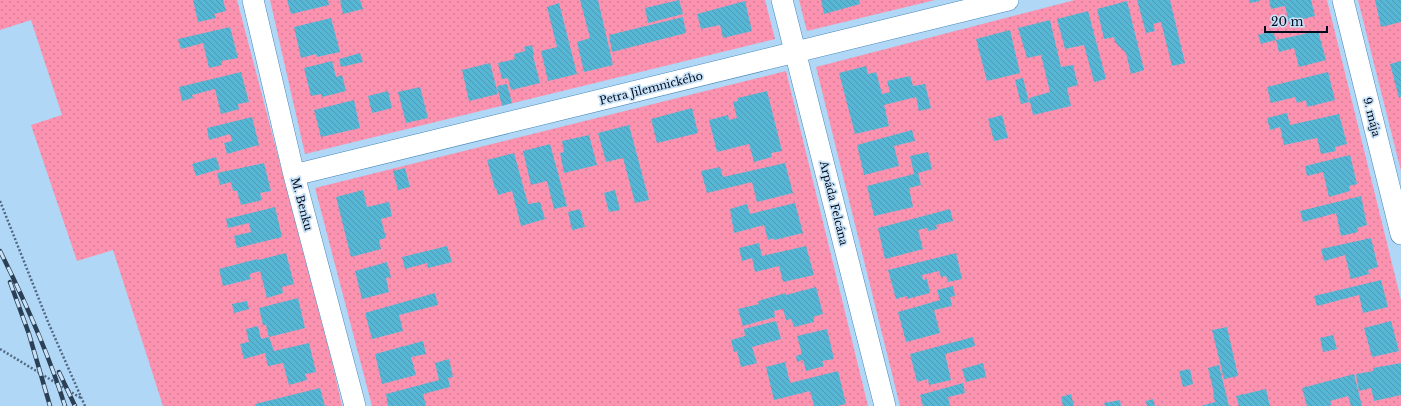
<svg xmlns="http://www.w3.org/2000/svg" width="1401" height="406" font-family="'Libre Baskerville',serif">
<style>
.park{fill:url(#park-dots)}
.building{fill:url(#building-back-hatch)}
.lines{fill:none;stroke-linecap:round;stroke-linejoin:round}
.minor-casing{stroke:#4788b8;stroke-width:22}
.path{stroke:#506981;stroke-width:2.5;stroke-dasharray:2 2;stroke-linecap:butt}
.minor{stroke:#fff;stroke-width:21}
.rail-casing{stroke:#2c4055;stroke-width:4.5}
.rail{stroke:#c9e2f7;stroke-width:3;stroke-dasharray:9;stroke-linecap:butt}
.labels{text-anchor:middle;stroke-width:3.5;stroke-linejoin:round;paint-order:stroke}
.street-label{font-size:11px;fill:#000d1e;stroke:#c9e2f7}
</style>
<defs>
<pattern id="park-dots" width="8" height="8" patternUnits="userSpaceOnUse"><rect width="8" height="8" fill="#fb93b0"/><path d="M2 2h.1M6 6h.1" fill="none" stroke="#d57e97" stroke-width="1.8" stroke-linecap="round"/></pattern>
<pattern id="building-back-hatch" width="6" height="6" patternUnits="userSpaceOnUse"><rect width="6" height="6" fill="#58b6d5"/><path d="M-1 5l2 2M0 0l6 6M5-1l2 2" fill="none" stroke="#4b9bb6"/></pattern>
</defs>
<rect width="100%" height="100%" fill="#b0d7f6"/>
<path class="park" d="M0 0H237L331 358 342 406H163L113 250 77 261 31 125 62 115 31 20 0 30Z
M270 0H765L775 39 305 154Z
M799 0H935L807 31Z
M1075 0H1327L1401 300V406H900L816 67Z
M1358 0H1401V171Z
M786 71 868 406H372L315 188Z"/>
<path class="building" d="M193 0H223L226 11 214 14 216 18 198 22Z
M287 0H328L329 5 291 14Z
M342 0H360L363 9 343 14 340 1Z
M580 0H598L613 65 584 72 577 42 590 38Z
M679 0 683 14 648 23 645 8Z
M821 0H859L860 4 824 14Z
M1137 0H1170L1185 63 1172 66 1161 22 1153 24 1155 31 1146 33Z
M1249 0H1260V1L1250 3Z
M1269 0H1311L1315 16 1299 20 1301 25 1290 27 1285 6 1271 9Z
M1375 0H1401V22L1381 27Z
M745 1 752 31 723 38 720 25 701 29 697 14Z
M1127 1 1144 70 1131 74 1126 53 1115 42 1114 37 1104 39 1097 9Z
M559 3 577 74 548 81 541 51 557 47 547 7Z
M1088 11 1106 79 1094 82 1084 45 1065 49 1057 19Z
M683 17 686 33 612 52 609 35Z
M331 18 340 52 317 57 316 54 301 58 294 27Z
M1050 20 1061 67 1073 65 1078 85 1067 88 1071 106 1033 115 1029 98 1050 92 1041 55 1027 58 1018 28Z
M230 27 238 58 221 61 222 65 209 68 203 43 181 49 178 39Z
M1010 30 1020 73 987 81 976 39Z
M1273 31 1276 40 1261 44 1258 35Z
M1318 31 1326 60 1299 67 1294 48 1279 52 1276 40Z
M532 45 534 55 533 56 540 83 511 90 508 78 502 79 498 63 515 59 514 54 525 51 524 47Z
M360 53 363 62 341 67 339 59Z
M332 61 336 77 342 75 346 91 322 97 321 94 311 96 304 68Z
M1401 61V97L1399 98 1390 64Z
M490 63 498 94 469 101 462 70Z
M866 66 868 74 876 72 882 94 890 92 887 81 910 76 913 86 925 84 931 108 919 111 916 97 884 105 889 126 855 134 839 73Z
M241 72 249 102 238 104 239 109 221 114 215 89 192 95 193 98 182 101 179 87Z
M1328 72 1335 100 1307 107 1306 100 1297 103 1295 97 1271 103 1267 87Z
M1023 78 1029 102 1021 104 1015 80Z
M507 84 512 103 502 106 497 86Z
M420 87 428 118 406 123 398 92Z
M388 91 392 108 372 113 368 96Z
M767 91 782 151 771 153 772 157 754 162 749 144 717 152 709 120 728 115 729 120 737 118 733 102 738 101V98Z
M354 100 360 128 321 137 314 110Z
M692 108 698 133 657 143 651 119Z
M1287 113 1290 125 1339 114 1347 144 1335 147 1336 151 1321 154 1317 138 1284 145 1280 127 1270 130 1267 118Z
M1002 115 1008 138 994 141 988 119Z
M252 117 259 145 227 154 224 143 232 141 230 134 209 140 207 128Z
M629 125 649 200 635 203 623 158 606 162 598 133Z
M912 130 915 141 894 146 899 166 864 175 857 145Z
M589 135 597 165 564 173 560 153 564 152 562 141Z
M550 144 567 206 554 209 547 181 531 185 523 151Z
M928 152 932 169 918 173 921 185 909 188 913 207 874 216 867 186 914 174 910 156Z
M514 153 528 204 540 202 545 219 521 226 512 191 498 195 496 188 495 189 487 160Z
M1350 155 1357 184 1349 186 1350 191 1329 197 1323 172 1307 176 1305 166Z
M216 157 220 169 196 176 192 164Z
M264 163 271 191 260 193 262 200 241 205 237 191H233L231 182 220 185 217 173Z
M785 163 793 193 757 202 752 182 707 193 701 171 720 167 723 177Z
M405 168 410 187 398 190 393 171Z
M363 190 367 207 389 202 392 216 381 219 386 238 379 240 381 249 351 257 336 197Z
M615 190 620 210 609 212 604 193Z
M1361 196 1367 225 1357 228 1358 232 1341 236 1336 213 1303 222 1300 211Z
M795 203 803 233 774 240V238L768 240 764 225 734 233 730 209 747 204 750 214Z
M275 207 282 237 237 248 234 236 251 232 249 223 228 228 226 219Z
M580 209 585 227 572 230 568 212Z
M950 209 953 221 936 225 937 229 928 231 927 228 918 230 923 249 885 259 878 228Z
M1371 238 1378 267 1368 270 1369 274 1351 279 1345 255 1324 261 1321 249Z
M759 243 762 256 806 246 814 275 783 282 779 266 755 272 752 258 742 261 739 248Z
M447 246 452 262 428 268 427 263 405 269 402 257Z
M286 253 294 284 282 287 283 293 267 298 260 271 249 274 251 279 223 286 219 269 257 259 258 260Z
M956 253 962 279 948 282 946 276 941 277 939 271 922 275 923 280 927 279 930 293 907 299V296L896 299 888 270Z
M387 262 391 277 386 278 389 292 362 299 355 271Z
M1381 280 1388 307 1363 313 1359 295 1317 306 1314 296Z
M953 286 955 296 950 297 952 306 934 310 940 333 906 342 898 312 940 300 937 290Z
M816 287 823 314 813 317 814 322 794 327 791 319 786 320 783 309 774 311 775 317 743 326 738 309 759 304 758 301 786 293V295Z
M435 293 438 305 399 315 403 331 372 339 365 313Z
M298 298 305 328 269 337 266 325H263L259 308Z
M247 301 249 309 234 313 232 304Z
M776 321 781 339 752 347 757 363 741 367 737 351 734 352 731 340 745 336 744 329Z
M1391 321 1399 351 1372 357 1364 328Z
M258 326 261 339 249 342 246 329Z
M1227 327 1238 376 1224 379 1212 330Z
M827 329 834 359 822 361 824 366 806 371 803 360 797 362 796 356 802 354 797 336Z
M1333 335 1337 349 1323 352 1320 338Z
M269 337 274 351 309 343 316 372 305 374 307 380 289 385 283 363 268 366 265 353 244 359 240 344Z
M973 337 975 346 945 354 951 380 929 385 928 379 917 382 910 354Z
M423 341 426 354 411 357 416 375 382 384 375 354Z
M449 359 453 377 448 378 450 387 423 394 426 406H388L386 394 439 380 435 363Z
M785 362 790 383 838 371 846 404 837 406H814L810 391 774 400 766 367Z
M983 363 986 377 966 382 962 369Z
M1401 363V395L1374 401 1371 388 1359 391 1356 374 1373 371V368Z
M1219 365 1229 406H1201L1215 402 1213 393H1214L1208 368Z
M1190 369 1193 384 1183 387 1179 371Z
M1354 374 1362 406H1351L1348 396 1330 401 1332 405 1328 406H1307L1302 388Z
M963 383 965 393 948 397 950 406H923L920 395Z
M320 388 325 406H256L255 404Z
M1266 389 1270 406H1239L1236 396Z
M1071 394 1074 406H1063L1061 397Z
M1153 399 1155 406H1147L1146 401Z
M1120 400 1121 406H1105L1104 403Z"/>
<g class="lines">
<g class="minor-casing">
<path id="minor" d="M253 0 294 175 355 406
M782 0 885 406
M1343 0 1401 234
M294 175 1008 0"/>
</g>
<path class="path" d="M0 201 48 322 85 406
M0 349 81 398"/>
<use href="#minor" class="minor"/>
<g class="rail-casing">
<path id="rail" d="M0 251C25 301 48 352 65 406
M10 282 29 334 50 406
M59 372 75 406"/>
</g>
<use href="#rail" class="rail"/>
</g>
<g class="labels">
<g class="street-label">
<text transform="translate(651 88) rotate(-14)" y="4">Petra Jilemnického</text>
<text transform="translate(1372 117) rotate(76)" y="4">9. mája</text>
<text transform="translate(834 203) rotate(76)" y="4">Arpáda Felcána</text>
<text transform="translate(302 204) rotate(75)" y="4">M. Benku</text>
</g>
</g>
<path d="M1265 26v6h62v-6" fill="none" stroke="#000d1e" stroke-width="2"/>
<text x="1271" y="26" font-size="12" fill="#000d1e" stroke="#c9e2f7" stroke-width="3" paint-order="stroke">20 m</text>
</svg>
